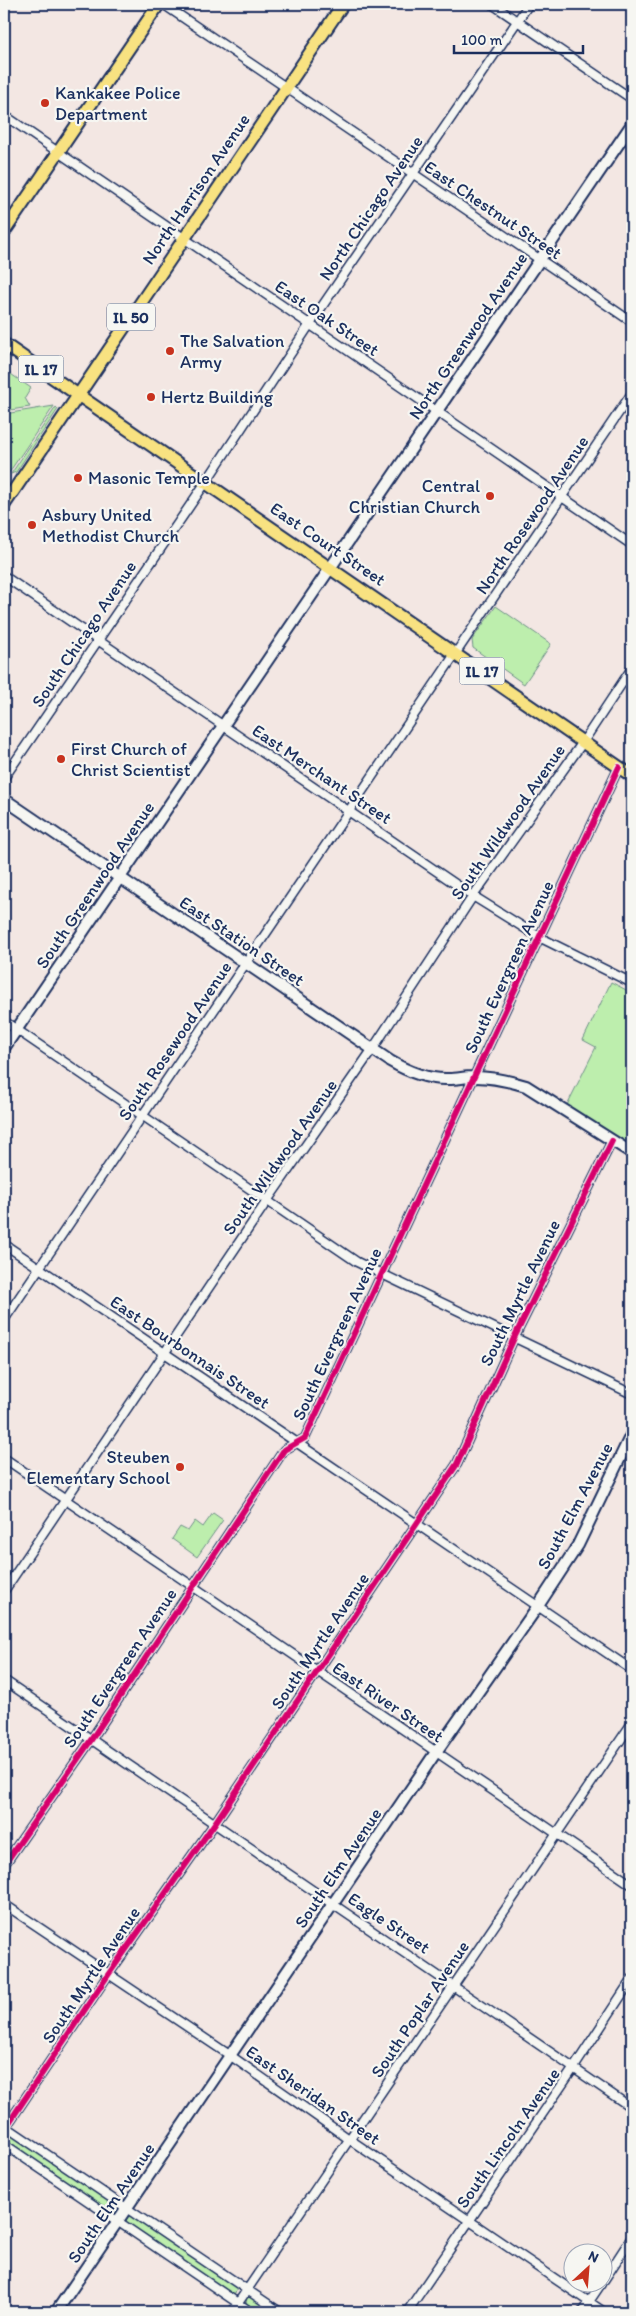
<svg xmlns="http://www.w3.org/2000/svg" width="636" height="2316" font-family="Itim,sans-serif">
<style>
.green{fill:#bdeead;stroke:#6c8e86}
.lines{fill:none;stroke-linecap:round;stroke-linejoin:round}
.street-casing{stroke:#1b2f5e;stroke-width:11}
.secondary-casing{stroke:#1b2f5e;stroke-width:14}
.primary-casing{stroke:#1b2f5e;stroke-width:15}
.street{stroke:#f6f6f2;stroke-width:8}
.secondary{stroke:#f6f6f2;stroke-width:10}
.primary{stroke:#f8e281;stroke-width:11}
.cycleway-casing{stroke:#f6f6f2;stroke-width:9}
.cycleway{stroke:#d6006c;stroke-width:6}
.poi-dot{fill:#c8321e;stroke:#f6f6f2;stroke-width:2}
.labels{text-anchor:middle;stroke-width:4.5;stroke-linejoin:round;paint-order:stroke}
.shield{fill:#f6f6f2;stroke:#5d6b8a;stroke-width:1}
.shield-label{font-size:16px;font-weight:bold;fill:#1b2f5e}
.poi-label{font-size:18px;fill:#1b2f5e;stroke:#f6f6f2;text-anchor:start}
.street-label{font-size:18px;fill:#1b2f5e;stroke:#f6f6f2}
</style>
<rect width="100%" height="100%" fill="#f3e7e3"/>
<filter id="ink" filterUnits="userSpaceOnUse"><feTurbulence type="fractalNoise" baseFrequency=".02" numOctaves="2"/><feDisplacementMap in="SourceGraphic" scale="10" xChannelSelector="R" yChannelSelector="G"/><feConvolveMatrix kernelMatrix="1 2 1 2 8 2 1 2 1" color-interpolation-filters="sRGB"/></filter>
<g filter="url(#ink)">
<path class="green" d="M5 370 31 388 25 398 30 407 4 411Z
M54 406 8 474 4 473V414Z
M56 407 58 409 16 472 11 474Z
M496 606 551 644 524 684 473 648 472 640Z
M611 982 632 993V1147L566 1107 596 1047 583 1040Z
M213 1513 223 1520 197 1557 172 1539 180 1527 188 1531 195 1521 203 1527Z
M8 2134H11L117 2206 115 2213H112L6 2141Z
M127 2216H131L237 2288 235 2294 232 2295 126 2222Z
M247 2297H251L273 2312H258L246 2304Z"/>
<g class="lines">
<g class="street-casing">
<path id="street" d="M163 4 632 322
M492 4 632 99
M4 115 632 545
M4 576 473 896 539 937 632 983
M4 778 206 482 310 324 529 4
M4 1021 357 1262 632 1394
M4 1244 632 1670
M4 1320 632 393
M4 1458 632 1885
M4 1591 267 1201 372 1050 473 896 583 742 632 668
M4 1680 632 2108
M4 1865 91 1740 284 1450 305 1438 619 767
M4 1904 231 2056 349 2139 604 2312
M4 2122 11 2130 280 2312
M4 2130 108 1975 215 1823 457 1464 514 1338 612 1141
M4 2144 251 2312
M604 2280 632 2237
M232 2312 632 1723
M407 2312 573 2069 632 1979
M582 2312 601 2284"/>
</g>
<g class="secondary-casing">
<path id="secondary" d="M4 799 390 1061C407 1071 429 1080 449 1079 457 1079 465 1077 472 1077 490 1076 509 1081 526 1086L632 1153
M4 1048 632 124
M56 2312 436 1752 538 1606 578 1545 632 1433"/>
</g>
<g class="primary-casing">
<path id="primary" d="M4 232 159 4
M4 344 632 776
M4 505 343 4"/>
</g>
<use href="#street" class="street"/>
<use href="#secondary" class="secondary"/>
<use href="#primary" class="primary"/>
<g class="cycleway-casing">
<path id="cycleway" d="M4 1865 91 1740 284 1450 305 1438 619 767
M4 2130 108 1975 215 1823 457 1464 514 1338 612 1141"/>
</g>
<use href="#cycleway" class="cycleway"/>
</g>
</g>
<g class="poi-dot">
<circle cx="45" cy="103" r="5"/>
<circle cx="170" cy="351" r="5"/>
<circle cx="151" cy="397" r="5"/>
<circle cx="78" cy="478" r="5"/>
<circle cx="490" cy="496" r="5"/>
<circle cx="32" cy="525" r="5"/>
<circle cx="61" cy="759" r="5"/>
<circle cx="180" cy="1467" r="5"/>
</g>
<g class="labels">
<g class="shield">
<rect x="107" y="303.5" width="48" height="27" rx="4"/>
<rect x="18.5" y="355.5" width="45" height="27" rx="4"/>
<rect x="459.5" y="657.5" width="45" height="27" rx="4"/>
</g>
<g class="shield-label">
<text x="131" y="323">IL 50</text>
<text x="41" y="375">IL 17</text>
<text x="482" y="677">IL 17</text>
</g>
<g class="poi-label">
<text x="55" y="99">Kankakee Police<tspan x="55" dy="21">Department</tspan></text>
<text x="180" y="347">The Salvation<tspan x="180" dy="21">Army</tspan></text>
<text x="161" y="403">Hertz Building</text>
<text x="88" y="484">Masonic Temple</text>
<text x="480" y="492" text-anchor="end">Central<tspan x="480" dy="21">Christian Church</tspan></text>
<text x="42" y="521">Asbury United<tspan x="42" dy="21">Methodist Church</tspan></text>
<text x="71" y="755">First Church of<tspan x="71" dy="21">Christ Scientist</tspan></text>
<text x="170" y="1463" text-anchor="end">Steuben<tspan x="170" dy="21">Elementary School</tspan></text>
</g>
<g class="street-label">
<text transform="translate(196 189) rotate(-56)" y="6">North Harrison Avenue</text>
<text transform="translate(371 208) rotate(-56)" y="6">North Chicago Avenue</text>
<text transform="translate(493 210) rotate(34)" y="6">East Chestnut Street</text>
<text transform="translate(327 318) rotate(34)" y="6">East Oak Street</text>
<text transform="translate(468 336) rotate(-56)" y="6">North Greenwood Avenue</text>
<text transform="translate(532 515) rotate(-56)" y="6">North Rosewood Avenue</text>
<text transform="translate(328 544) rotate(34)" y="6">East Court Street</text>
<text transform="translate(84 634) rotate(-56)" y="6">South Chicago Avenue</text>
<text transform="translate(322 774) rotate(34)" y="6">East Merchant Street</text>
<text transform="translate(508 822) rotate(-55)" y="6">South Wildwood Avenue</text>
<text transform="translate(95 885) rotate(-56)" y="6">South Greenwood Avenue</text>
<text transform="translate(242 941) rotate(34)" y="6">East Station Street</text>
<text transform="translate(509 967) rotate(-65)" y="6">South Evergreen Avenue</text>
<text transform="translate(175 1041) rotate(-56)" y="6">South Rosewood Avenue</text>
<text transform="translate(280 1157) rotate(-55)" y="6">South Wildwood Avenue</text>
<text transform="translate(520 1293) rotate(-64)" y="6">South Myrtle Avenue</text>
<text transform="translate(337 1334) rotate(-65)" y="6">South Evergreen Avenue</text>
<text transform="translate(190 1352) rotate(34)" y="6">East Bourbonnais Street</text>
<text transform="translate(575 1506) rotate(-62)" y="6">South Elm Avenue</text>
<text transform="translate(320 1641) rotate(-56)" y="6">South Myrtle Avenue</text>
<text transform="translate(120 1668) rotate(-56)" y="6">South Evergreen Avenue</text>
<text transform="translate(388 1702) rotate(34)" y="6">East River Street</text>
<text transform="translate(338 1868) rotate(-56)" y="6">South Elm Avenue</text>
<text transform="translate(389 1923) rotate(34)" y="6">Eagle Street</text>
<text transform="translate(91 1975) rotate(-56)" y="6">South Myrtle Avenue</text>
<text transform="translate(420 2009) rotate(-56)" y="6">South Poplar Avenue</text>
<text transform="translate(313 2095) rotate(35)" y="6">East Sheridan Street</text>
<text transform="translate(508 2138) rotate(-55)" y="6">South Lincoln Avenue</text>
<text transform="translate(111 2203) rotate(-56)" y="6">South Elm Avenue</text>
</g>
</g>
<rect width="636" height="2316" fill="none" stroke="#f6f6f2" stroke-width="20"/>
<rect x="10" y="10" width="616" height="2296" fill="none" stroke="#1b2f5e" stroke-width="2" filter="url(#ink)"/>
<g transform="translate(588 2268) rotate(26)"><circle r="24" fill="#f6f6f2" stroke="#9ea6b7"/>
<path d="M0-4L9 19L0 12L-9 19Z" fill="#c8321e"/>
<text y="-8" font-size="14" font-weight="bold" text-anchor="middle" fill="#1b2f5e">N</text>
</g>
<path d="M454 45v8h129v-8" fill="none" stroke="#1b2f5e" stroke-width="2.5"/>
<text x="461" y="45" font-size="15" fill="#1b2f5e" stroke="#f6f6f2" stroke-width="4" paint-order="stroke">100 m</text>
</svg>
